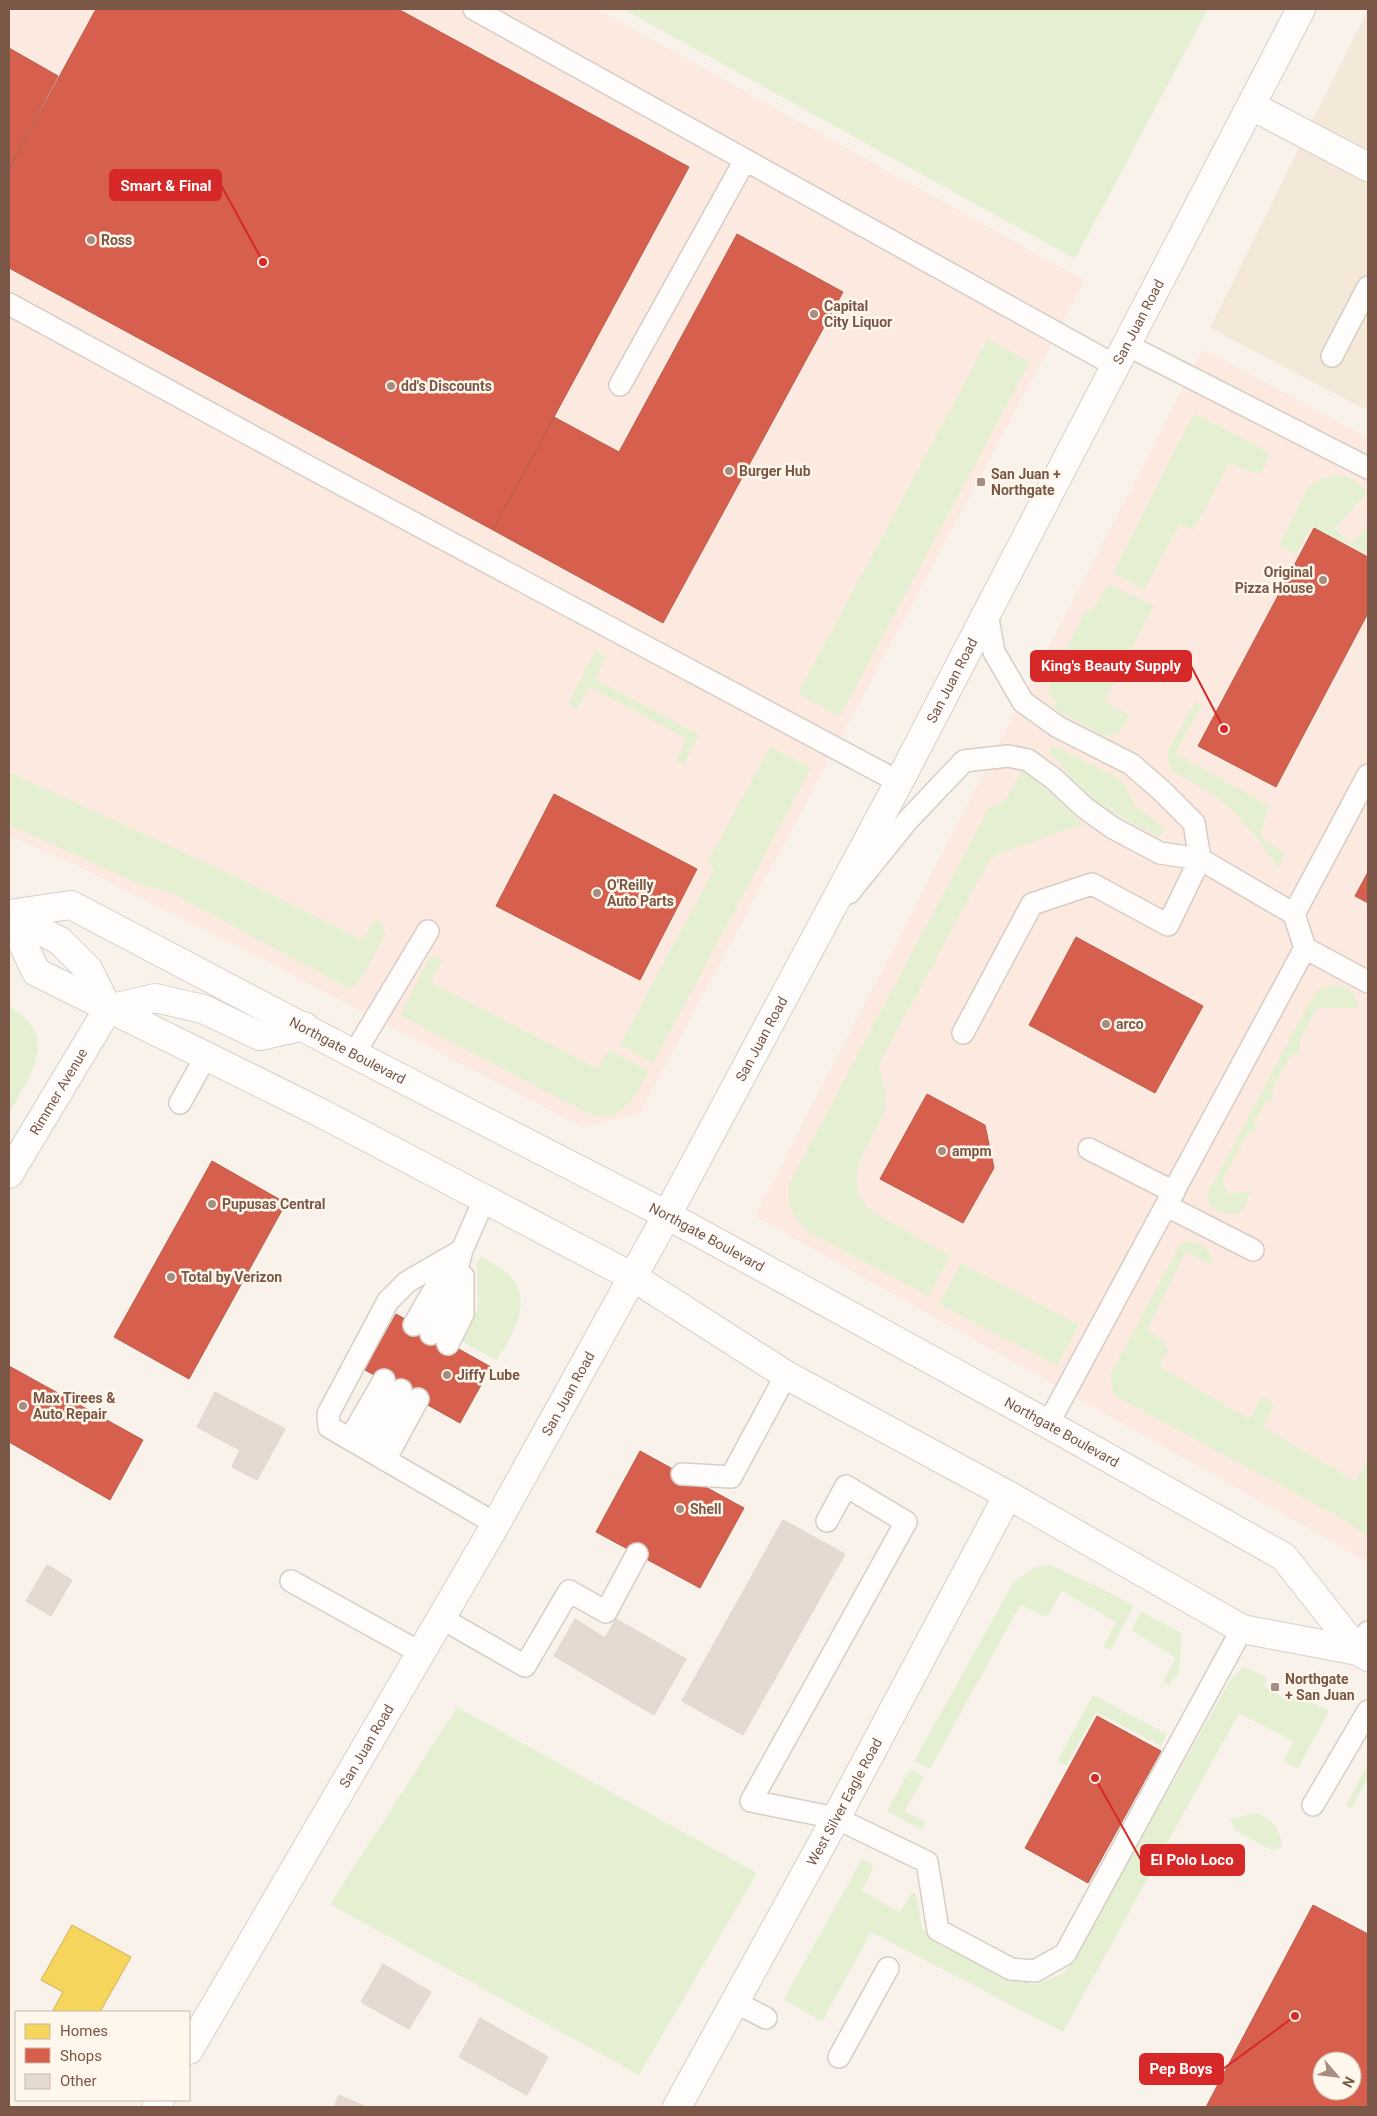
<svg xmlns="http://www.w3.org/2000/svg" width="1377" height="2116" font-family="Roboto,sans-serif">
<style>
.residential{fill:#f4e8d9}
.commercial{fill:#fce9e0}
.green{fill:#e5f0d3}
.homes{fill:#f6d55c;stroke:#d1af55}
.shops{fill:#d6604d;stroke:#ba5d4b;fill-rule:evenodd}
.building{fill:#e5dad1;stroke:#e2d4cb}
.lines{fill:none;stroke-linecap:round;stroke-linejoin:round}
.service-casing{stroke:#d7cdc6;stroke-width:24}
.minor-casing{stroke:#d7cdc6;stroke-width:30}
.secondary-casing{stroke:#d9cec8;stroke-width:30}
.service{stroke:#fefdfc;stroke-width:21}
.minor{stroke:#fefdfc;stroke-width:28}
.secondary{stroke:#fefdfc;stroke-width:28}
.poi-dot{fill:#a68d7f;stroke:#fff7ec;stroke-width:2}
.labels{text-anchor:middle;stroke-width:5;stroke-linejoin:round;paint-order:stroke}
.poi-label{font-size:14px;font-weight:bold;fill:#7a5746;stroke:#fff7ec;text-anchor:start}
.street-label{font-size:14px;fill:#7a5746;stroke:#fff7ec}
.leader{fill:none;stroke:#d62828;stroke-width:2}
.callout-dot{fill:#d62828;stroke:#fff7ec;stroke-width:2}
.callout{fill:#d62828;stroke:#d62828;stroke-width:2}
.callout-label{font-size:15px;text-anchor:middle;font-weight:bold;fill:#fff}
</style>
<rect width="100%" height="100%" fill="#f8f2ea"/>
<path class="residential" d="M1368 9V411L1210 328Z"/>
<path class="commercial" d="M9 9H597L1085 281 640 1113 582 1127 279 968 66 860 9 836Z
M1203 349 1368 438V1562L755 1216Z"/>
<path class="green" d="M623 9H1208L1075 259Z
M988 339 1030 362 840 716 798 694Z
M1194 413 1262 449 1269 455 1266 465 1260 473 1251 472 1230 463 1193 530 1180 524 1144 590 1113 573Z
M1335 475 1350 478 1368 491 1335 529 1352 544 1368 525V554L1311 526 1296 555 1279 545 1308 487 1319 480Z
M1108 584 1154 606 1104 701 1129 715C1123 728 1118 738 1102 735L1053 708 1056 700 1049 694V687L1084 613 1095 607Z
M596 650 606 656 595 679 699 735 684 764 678 762 677 758 687 739 590 687 577 709 571 707 569 702Z
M1195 702 1202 705 1175 753 1269 806 1260 837 1286 854 1279 868C1260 843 1241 813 1214 795 1201 786 1187 780 1173 772 1169 764 1167 759 1168 751Z
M1053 745 1120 779 1125 785 1134 805 1163 827 1165 831 1159 837 1096 804 1079 788 1052 755H1048Z
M770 747 811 768 653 1063 620 1045 714 869 708 861Z
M1021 771C1047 784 1063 803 1082 824L998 854 989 861 879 1064C881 1080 888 1093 885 1109 884 1115 880 1121 877 1127 862 1157 841 1186 874 1213L950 1256 929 1296 810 1233C794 1219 786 1205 789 1184L989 808 1006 800Z
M9 772 237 877 363 940 374 920 383 925 386 934 362 977 350 989 168 891 145 886 9 825Z
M431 955 442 961 431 982 597 1069 609 1050 649 1071C641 1085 626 1116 607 1116 601 1117 593 1114 587 1113L400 1015Z
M1338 985 1348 989 1356 998 1357 1008H1317L1301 1038 1298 1055H1291L1273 1088 1272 1101H1266L1255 1120 1256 1130 1247 1135 1223 1179 1227 1194 1251 1191 1246 1204 1240 1213 1224 1214 1209 1205 1207 1195 1210 1189 1309 1003 1318 990Z
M9 1006C62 1036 30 1075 9 1113Z
M1193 1242 1204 1246 1213 1258 1210 1265 1186 1252 1147 1331C1156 1337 1165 1339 1168 1350L1159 1366 1249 1419 1261 1398 1265 1397 1271 1401 1274 1406 1263 1427 1355 1481 1368 1460V1537L1343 1519 1117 1397C1111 1390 1111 1382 1111 1373L1181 1243Z
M481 1257C488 1261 496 1265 502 1269 538 1296 514 1332 497 1360L461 1341 478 1308 477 1263Z
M961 1263 1079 1325 1057 1366 939 1304Z
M1050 1565 1098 1587 1134 1606 1110 1651 1103 1647 1116 1622 1062 1591 1047 1617 1020 1605 930 1769 914 1761 1013 1583 1035 1567Z
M1142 1612 1182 1633 1179 1673 1169 1685 1163 1682 1176 1658 1131 1630Z
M1244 1667 1268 1678 1264 1686 1287 1700 1292 1692 1329 1711 1298 1768 1283 1761 1294 1742 1239 1713 1063 2032 871 1932 822 2022 784 1999 862 1859 873 1865V1868L862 1891 900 1912 911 1893 916 1894 922 1928 1033 1985 1065 1973 1231 1679Z
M1093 1695 1167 1734 1161 1746 1096 1712 1066 1766 1057 1761Z
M457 1707 757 1873 639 2075 330 1904Z
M1368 1764V1784L1365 1783 1352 1808 1346 1805Z
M910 1769 924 1777 905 1811 926 1822 922 1830 887 1811Z
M1257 1813C1274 1820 1280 1829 1282 1847L1272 1850 1235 1830 1231 1819Z"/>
<path class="homes" d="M72 1925 131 1957 100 2012H52L63 1992 41 1980Z"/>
<path class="shops" d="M96 9H398L689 167 493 530 9 268V169Z
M9 48 58 76 9 168Z
M737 234 843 292 663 623 493 530 554 417 619 452Z
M1314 528 1368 557V613L1276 787 1198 746Z
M554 794 697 869 640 980 496 906Z
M1368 872V903L1355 896Z
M1076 937 1203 1006 1155 1093 1029 1025Z
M927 1094 985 1125 994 1168 963 1223 880 1179Z
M212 1161 286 1203 189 1379 114 1337Z
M396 1314 491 1367 460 1423 365 1370Z
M9 1366 143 1440 110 1500 9 1442Z
M640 1451 744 1508 700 1588 596 1532Z
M1097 1716 1161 1751 1088 1883 1025 1848Z
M1313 1905 1368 1934V2107H1206ZM1322 2061H1352V2091H1322Z"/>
<path class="building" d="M215 1392 285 1429 257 1480 232 1467 240 1450 197 1427Z
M783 1520 845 1554 743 1735 682 1701Z
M47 1565 72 1580 51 1616 26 1601Z
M575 1619 605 1638 616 1619 686 1659 654 1715 554 1656Z
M383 1964 431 1992 409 2029 361 2002Z
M480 2018 548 2057 527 2095 459 2057Z
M339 2095 366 2107H334Z"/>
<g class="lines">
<g class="service-casing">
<path id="service" d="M474 9 1116 366
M9 304 309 467 899 782
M1127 345 1368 468
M1332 356 1368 287
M620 385 745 160
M849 893 908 820 964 761 1008 756 1028 760 1054 779 1085 808 1113 828 1160 853 1200 859 1294 914
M1305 948 1368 982
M963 1033 1032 904 1092 884 1168 925 1200 859 1194 823 1161 790 1131 764 1058 727 1023 702 994 652 987 613
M354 1054 428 931
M180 1103 206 1056
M1089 1149 1174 1192
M1167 1206 1253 1250
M462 1250 407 1282 388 1301 328 1414 329 1427 496 1524
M414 1325 431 1295 453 1263
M431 1334 448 1305 462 1250 484 1200
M448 1344 463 1314V1276
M1048 1424 1305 948 1294 914 1368 775
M350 1439 384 1380
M367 1449 401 1390
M385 1460 418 1399
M682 1474 731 1477 786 1375
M827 1521 846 1486 906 1522 751 1801 836 1818 927 1862 938 1930 1011 1969 1035 1971 1065 1954 1242 1629
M291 1581 421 1653
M441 1618 525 1666 569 1591 606 1612 637 1554
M1358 1651 1368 1632
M1313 1805 1368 1711
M735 2002 766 2018
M839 2057 888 1968"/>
</g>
<g class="minor-casing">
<g id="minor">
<path d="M1252 106 1368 167"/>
<path id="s1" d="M9 1174 108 1009"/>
<path id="s2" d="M677 2107 836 1818 1008 1495"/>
</g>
</g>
<g class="secondary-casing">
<g id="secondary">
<path id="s3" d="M9 914 71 905 354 1054 667 1215 1048 1424 1284 1557 1358 1651 1368 1657"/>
<path d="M9 914 36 972 319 1112 633 1277 786 1375 1008 1495 1242 1629 1358 1651"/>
<path d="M9 914 60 941 88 969 108 1009 155 998 203 1009 260 1036 304 1026"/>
<path id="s4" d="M189 2050 496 1524 667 1215 899 782 1301 9"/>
<path d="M156 2107 160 2100"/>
</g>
</g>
<use href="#service" class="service"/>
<use href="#minor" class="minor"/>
<use href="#secondary" class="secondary"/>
</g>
<g class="poi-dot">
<circle cx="91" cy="240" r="5"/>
<circle cx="814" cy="314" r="5"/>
<circle cx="391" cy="386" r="5"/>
<circle cx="729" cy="471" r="5"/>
<rect x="976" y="477" width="10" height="10" rx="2.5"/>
<circle cx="1323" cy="580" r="5"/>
<circle cx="597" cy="893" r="5"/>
<circle cx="1106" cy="1024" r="5"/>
<circle cx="942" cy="1151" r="5"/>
<circle cx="212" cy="1204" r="5"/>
<circle cx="171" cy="1277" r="5"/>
<circle cx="447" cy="1375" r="5"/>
<circle cx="23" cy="1406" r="5"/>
<circle cx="680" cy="1509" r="5"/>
<rect x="1270" y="1682" width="10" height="10" rx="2.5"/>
</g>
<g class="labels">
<g class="poi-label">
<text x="101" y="245">Ross</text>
<text x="824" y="311">Capital<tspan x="824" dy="16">City Liquor</tspan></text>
<text x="401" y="391">dd's Discounts</text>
<text x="739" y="476">Burger Hub</text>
<text x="991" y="479">San Juan +<tspan x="991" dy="16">Northgate</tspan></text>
<text x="1313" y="577" text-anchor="end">Original<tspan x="1313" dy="16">Pizza House</tspan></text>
<text x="607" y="890">O'Reilly<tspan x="607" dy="16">Auto Parts</tspan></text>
<text x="1116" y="1029">arco</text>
<text x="952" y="1156">ampm</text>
<text x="222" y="1209">Pupusas Central</text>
<text x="181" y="1282">Total by Verizon</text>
<text x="457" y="1380">Jiffy Lube</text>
<text x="33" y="1403">Max Tirees &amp;<tspan x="33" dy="16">Auto Repair</tspan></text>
<text x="690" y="1514">Shell</text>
<text x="1285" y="1684">Northgate<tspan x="1285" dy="16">+ San Juan</tspan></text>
</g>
<g class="street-label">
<text dy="5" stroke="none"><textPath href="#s4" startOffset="1972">San Juan Road</textPath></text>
<text dy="5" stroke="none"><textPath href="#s4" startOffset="1568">San Juan Road</textPath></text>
<text dy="5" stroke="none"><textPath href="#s4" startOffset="1162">San Juan Road</textPath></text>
<text dy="5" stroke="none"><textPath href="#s3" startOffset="375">Northgate Boulevard</textPath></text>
<text dy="5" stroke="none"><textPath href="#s1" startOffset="96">Rimmer Avenue</textPath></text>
<text dy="5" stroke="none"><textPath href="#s3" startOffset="780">Northgate Boulevard</textPath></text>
<text dy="5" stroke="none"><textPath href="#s4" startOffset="758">San Juan Road</textPath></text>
<text dy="5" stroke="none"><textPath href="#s3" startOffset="1185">Northgate Boulevard</textPath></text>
<text dy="5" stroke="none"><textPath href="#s4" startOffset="352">San Juan Road</textPath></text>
<text dy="5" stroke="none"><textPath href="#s2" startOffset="348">West Silver Eagle Road</textPath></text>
</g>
</g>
<path class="leader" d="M263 262L221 185M1224 729L1191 666M1095 1778L1141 1860M1295 2016L1223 2069"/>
<g class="callout-dot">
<circle cx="263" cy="262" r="5"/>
<circle cx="1224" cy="729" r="5"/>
<circle cx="1095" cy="1778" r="5"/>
<circle cx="1295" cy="2016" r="5"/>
</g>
<g class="callout">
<rect x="110" y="170" width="111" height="30" rx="5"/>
<rect x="1031" y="651" width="160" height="30" rx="5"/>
<rect x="1141" y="1845" width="103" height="30" rx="5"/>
<rect x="1140" y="2054" width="83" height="30" rx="5"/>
</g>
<g class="callout-label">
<text x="166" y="191">Smart &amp; Final</text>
<text x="1111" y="671">King's Beauty Supply</text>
<text x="1192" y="1865">El Polo Loco</text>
<text x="1181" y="2074">Pep Boys</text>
</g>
<rect width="1377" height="2116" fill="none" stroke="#7a5746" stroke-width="20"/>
<rect x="15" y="2011" width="175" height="90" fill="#fff7ec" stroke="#cab7aa"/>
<rect x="25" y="2024" width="25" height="15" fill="#f6d55c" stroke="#cab7aa"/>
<text x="60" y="2036" font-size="15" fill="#7a5746">Homes</text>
<rect x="25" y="2048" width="25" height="15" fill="#d6604d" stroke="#cab7aa"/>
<text x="60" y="2061" font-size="15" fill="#7a5746">Shops</text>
<rect x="25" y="2074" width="25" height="15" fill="#e5dad1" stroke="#cab7aa"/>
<text x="60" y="2086" font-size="15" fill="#7a5746">Other</text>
<g transform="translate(1337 2076) rotate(118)"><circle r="24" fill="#fff7ec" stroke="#cab7aa"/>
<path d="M0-4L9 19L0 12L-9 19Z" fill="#a68d7f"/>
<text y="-8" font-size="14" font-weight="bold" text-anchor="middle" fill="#7a5746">N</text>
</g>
</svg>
